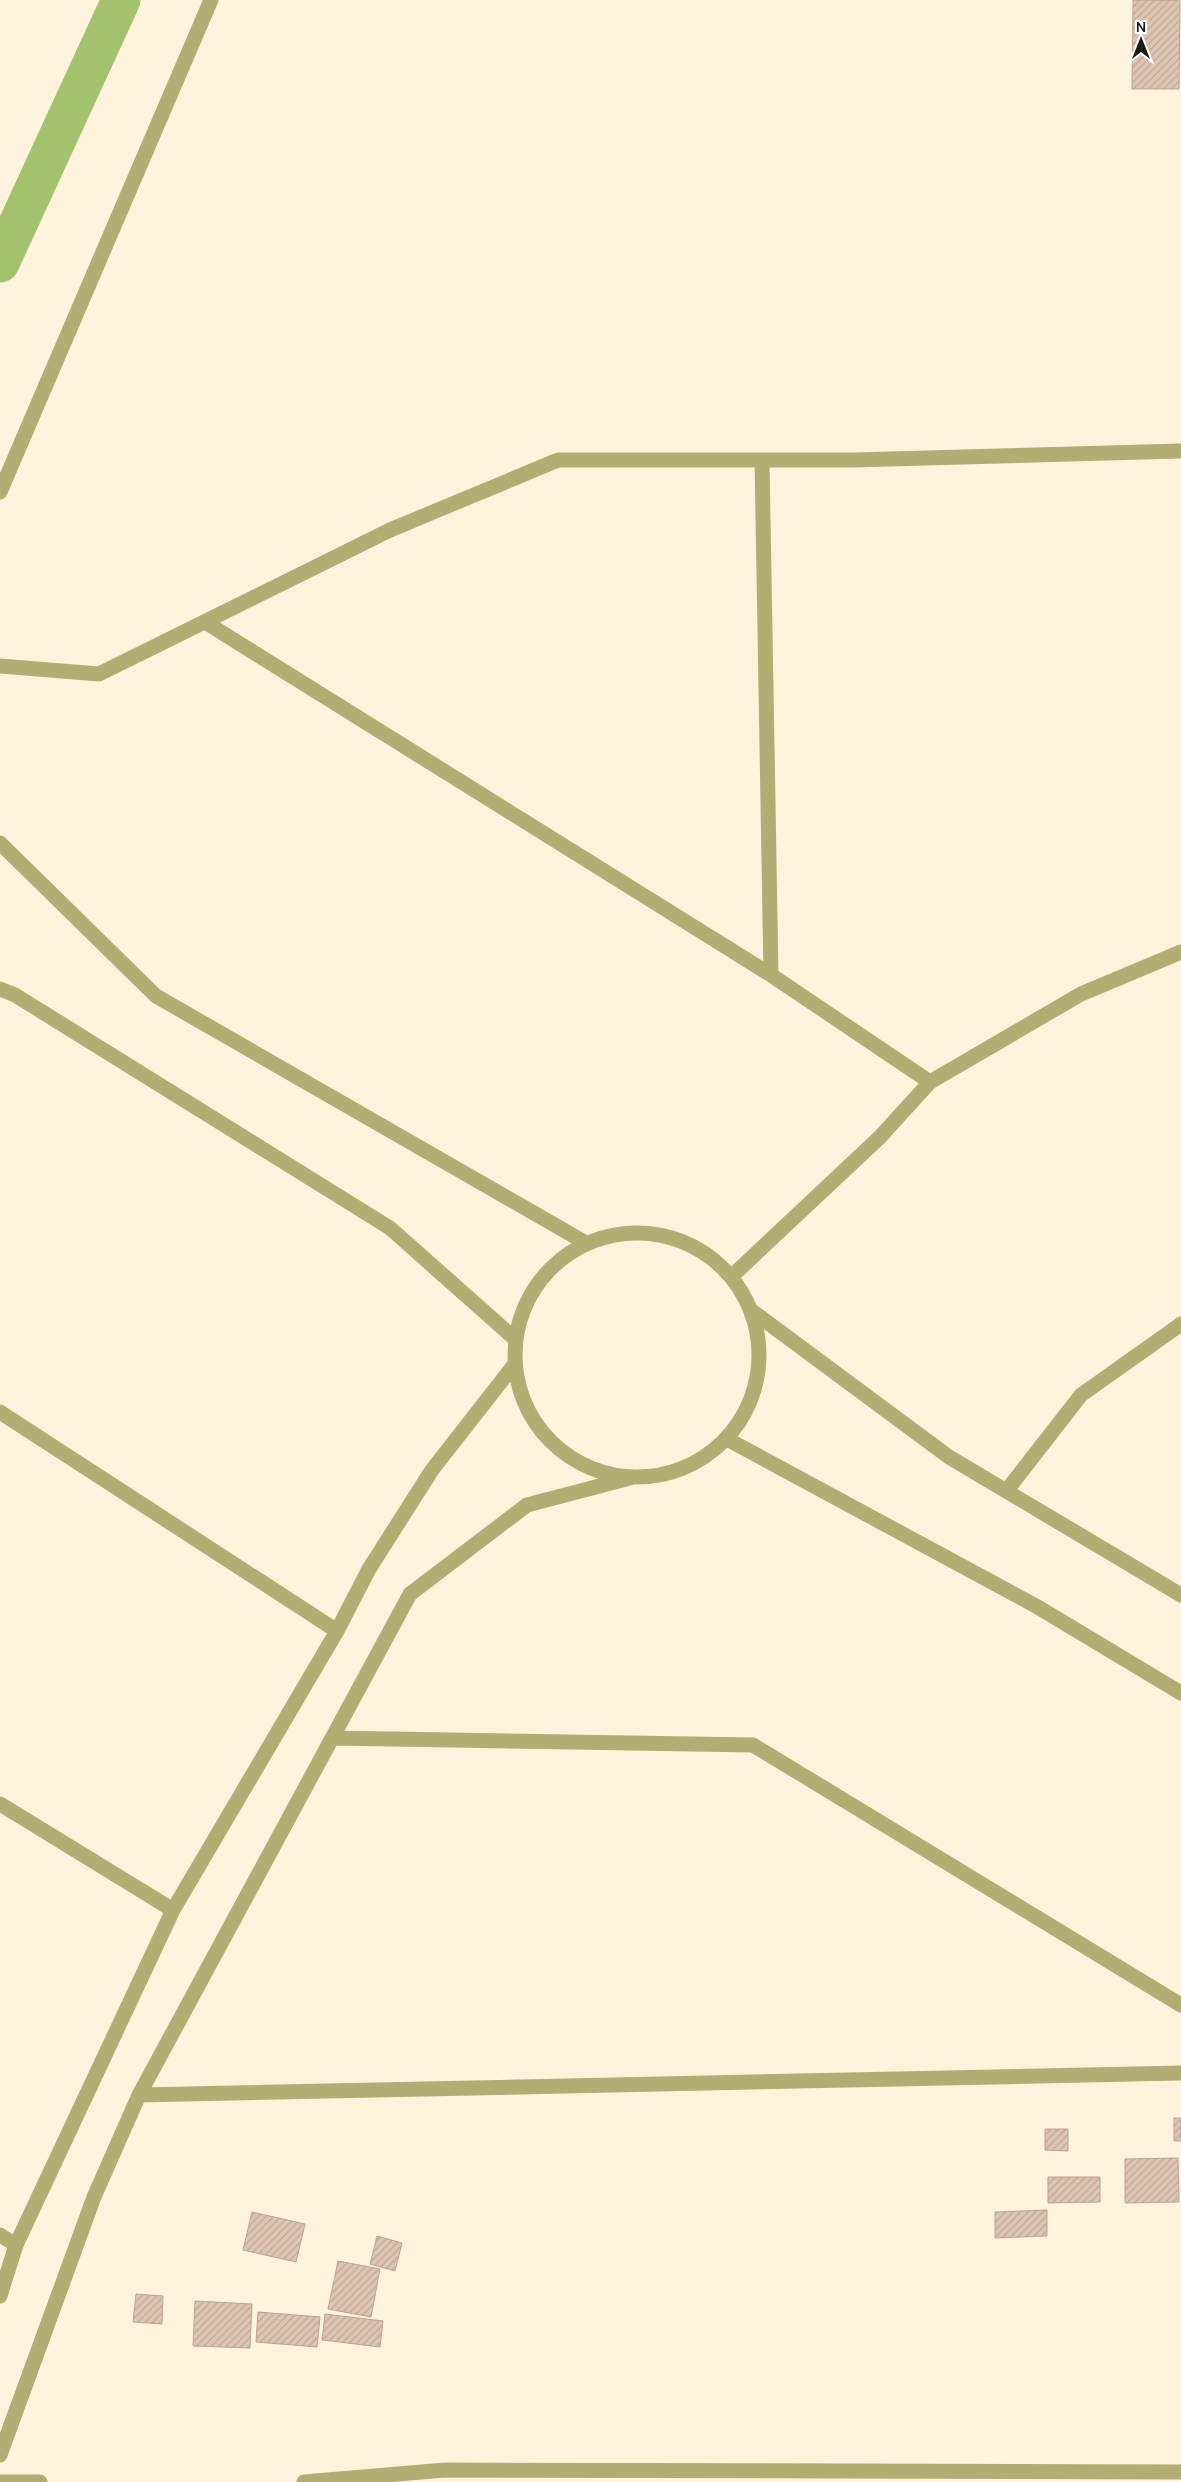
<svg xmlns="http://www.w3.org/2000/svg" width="1181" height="2482" font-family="Manrope,sans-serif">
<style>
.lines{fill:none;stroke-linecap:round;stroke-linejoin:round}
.canal{stroke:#a3c26d;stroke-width:39}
.building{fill:url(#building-hatch);stroke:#baa390}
.minor{stroke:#b2ad72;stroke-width:15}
</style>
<defs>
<pattern id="building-hatch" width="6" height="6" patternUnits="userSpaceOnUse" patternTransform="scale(1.25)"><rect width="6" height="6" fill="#ddc5b1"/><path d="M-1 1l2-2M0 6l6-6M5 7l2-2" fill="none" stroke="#bda997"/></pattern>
</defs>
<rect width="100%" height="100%" fill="#fff3de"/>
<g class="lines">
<path class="canal" d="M0 263 121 0"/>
</g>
<path class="building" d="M1133 0H1180L1179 89H1132Z
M1174 2118H1181V2141H1174Z
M1045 2129H1068V2151L1045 2150Z
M1178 2158 1179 2202 1125 2203V2159Z
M1048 2177H1100V2202L1048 2203Z
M1047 2210V2236L995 2238V2212Z
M252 2212 305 2224 296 2262 243 2250Z
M377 2236 402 2243 395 2271 370 2264Z
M338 2261 380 2269 371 2317 328 2309Z
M136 2294 163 2296 162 2324 133 2322Z
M195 2301 252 2304 250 2348 193 2346Z
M258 2312 320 2317 317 2347 256 2342Z
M325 2314 383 2321 380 2347 322 2340Z"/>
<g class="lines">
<path class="minor" d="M762 460 771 975
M0 492 211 0
M205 622 771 975 930 1082 880 1137 732 1276
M0 666 99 674 390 530 558 460H853L1181 451
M0 843 156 996 586 1243
M0 989 15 995 390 1228 515 1339
M930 1082 1081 994 1181 952
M515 1355a122 122 0 1 1 244 0a122 122 0 1 1-244 0Z
M752 1311 949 1457 1181 1595
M0 1412 337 1631
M727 1439 1036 1606 1181 1693
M1007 1490 1081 1395 1181 1324
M332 1738 753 1745 1181 2005
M0 1804 173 1910
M139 2095 1181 2073
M0 2235 16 2245
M0 2296 16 2245 173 1910 337 1631 369 1569 432 1470 514 1365
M0 2455 94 2197 139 2095 410 1594 527 1505 630 1478
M0 2482H40
M304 2482 445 2470 1181 2472"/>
</g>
<g transform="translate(1141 40)" stroke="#ffffff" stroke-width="4" paint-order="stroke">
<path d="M0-4L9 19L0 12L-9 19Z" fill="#1e1910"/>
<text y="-8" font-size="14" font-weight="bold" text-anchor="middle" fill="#1e1910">N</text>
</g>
</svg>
